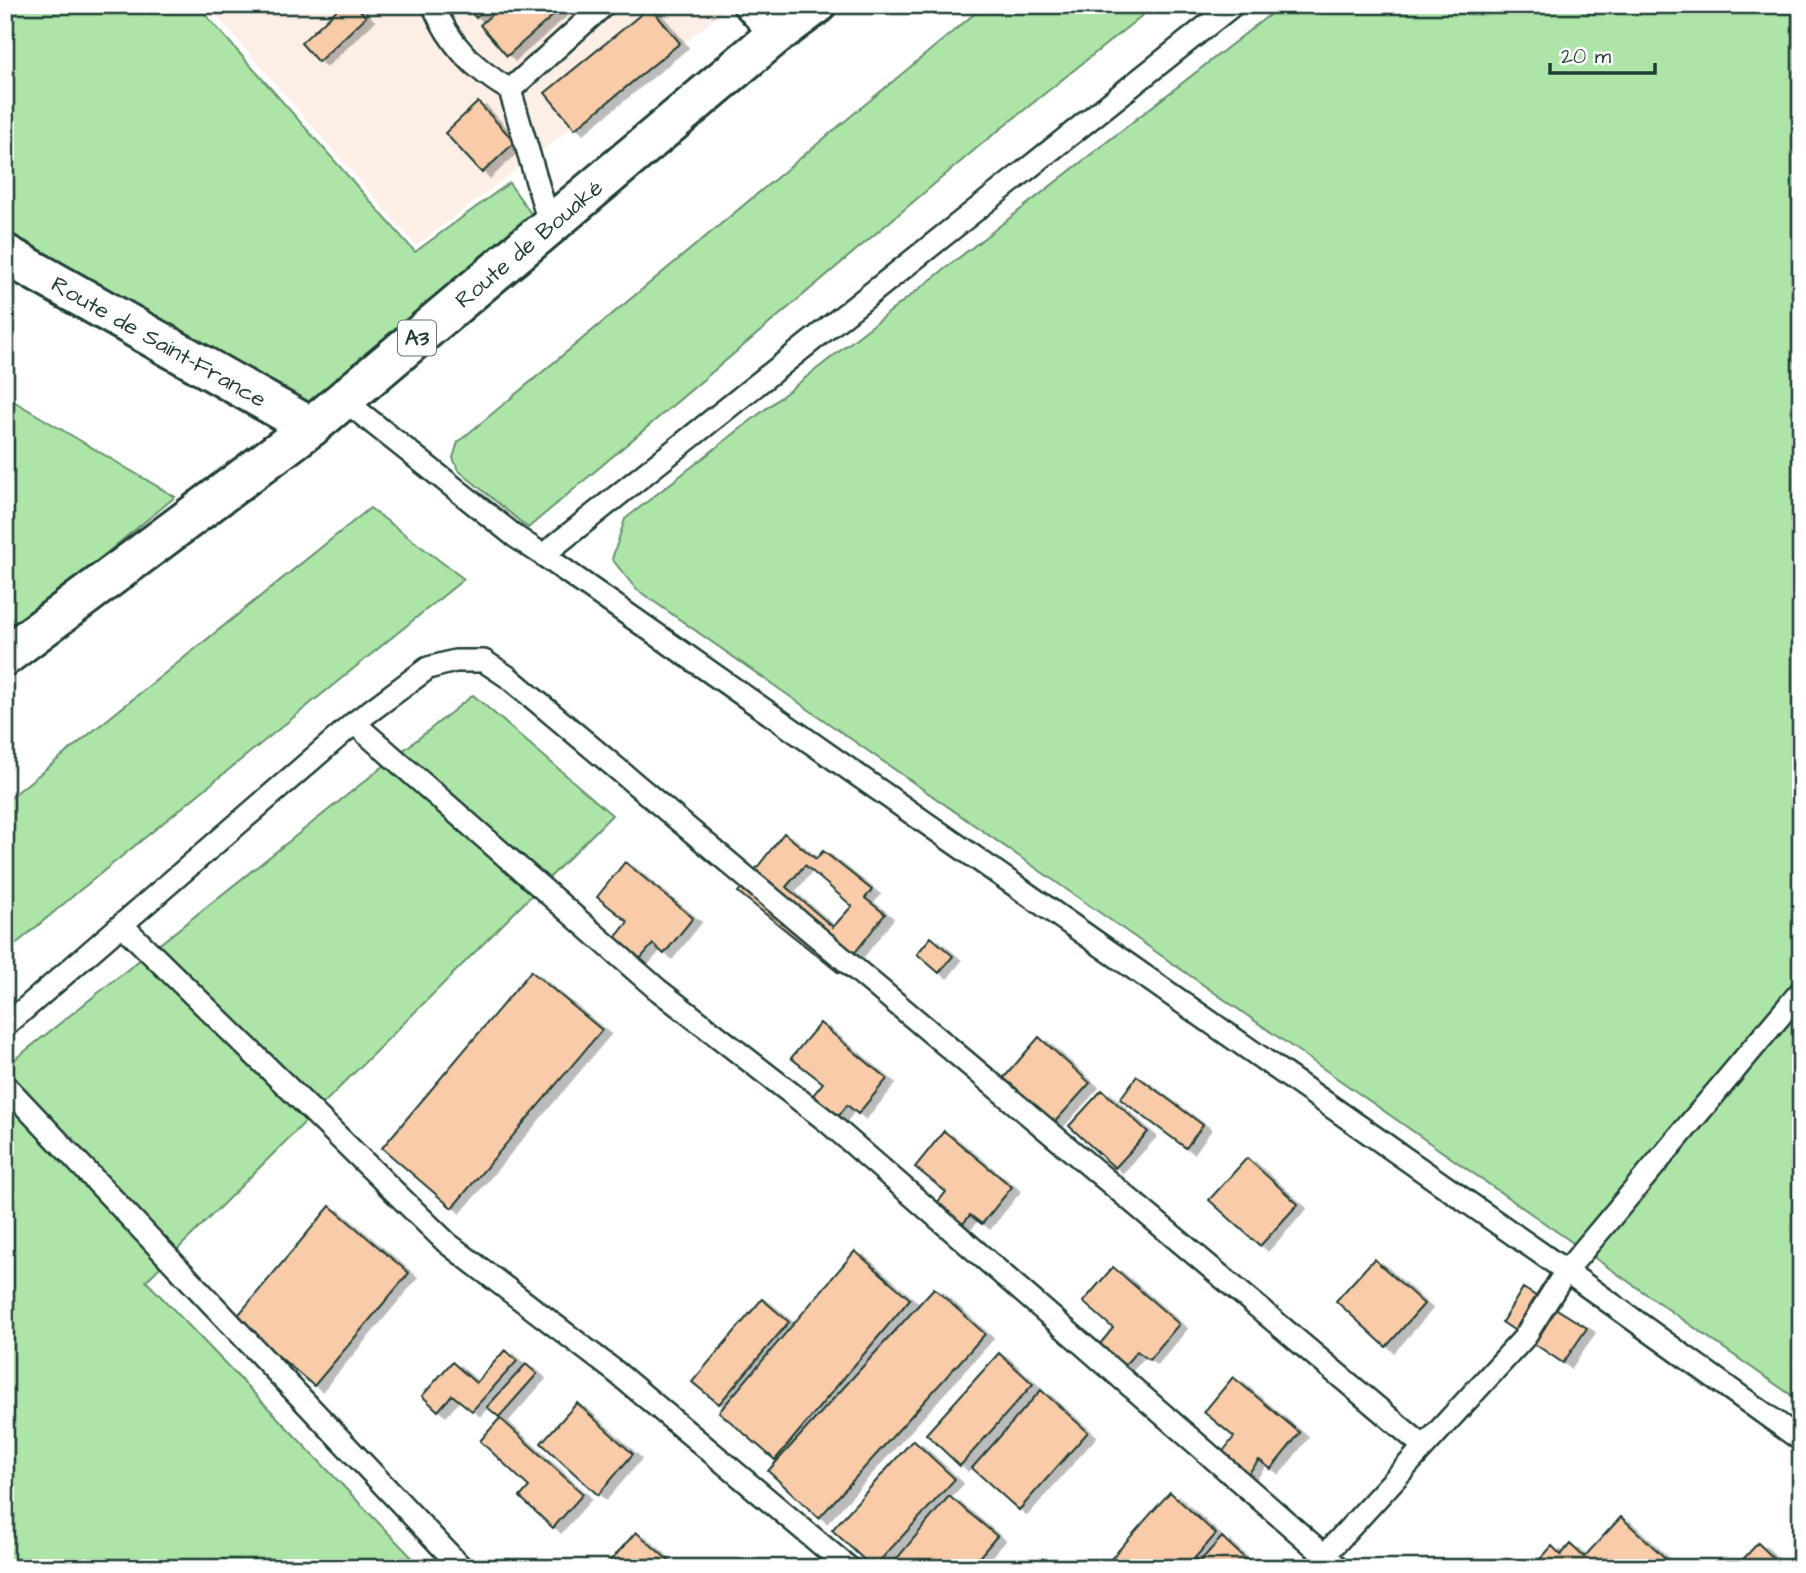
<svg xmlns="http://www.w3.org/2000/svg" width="1806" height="1573" font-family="'Architects Daughter',sans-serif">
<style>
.built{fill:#fdefe5}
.green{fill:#ade5a9;stroke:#66916e;stroke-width:2}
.building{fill:#f9cba8;stroke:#1f3d34;stroke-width:2;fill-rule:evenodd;filter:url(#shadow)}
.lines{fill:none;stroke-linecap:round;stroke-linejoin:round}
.lane-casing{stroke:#1f3d34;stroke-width:26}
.street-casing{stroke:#1f3d34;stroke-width:44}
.highway-casing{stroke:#1f3d34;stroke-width:44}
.lane{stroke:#fff;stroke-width:21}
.street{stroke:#fff;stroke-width:38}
.highway{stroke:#fff;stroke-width:38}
.labels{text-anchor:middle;stroke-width:7;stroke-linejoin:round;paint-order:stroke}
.shield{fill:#fff;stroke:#627771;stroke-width:2}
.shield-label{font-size:21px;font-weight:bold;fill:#1f3d34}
.street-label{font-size:23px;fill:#1f3d34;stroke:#fff}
</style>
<defs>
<filter id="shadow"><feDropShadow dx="8" dy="4.5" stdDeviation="0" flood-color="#0004"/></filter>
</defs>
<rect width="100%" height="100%" fill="#fff"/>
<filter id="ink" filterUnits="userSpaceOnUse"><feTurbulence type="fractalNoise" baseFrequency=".0143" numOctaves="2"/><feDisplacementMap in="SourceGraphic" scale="14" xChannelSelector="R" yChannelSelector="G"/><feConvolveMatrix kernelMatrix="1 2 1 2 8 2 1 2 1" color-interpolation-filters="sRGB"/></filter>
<g filter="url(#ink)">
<path class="built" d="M207 5H733L416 246Z"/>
<path class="green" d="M5 5H197L415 252 509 183 540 226 312 421 5 241Z
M985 5H1155L978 147 528 528 458 470 453 458 458 442Z
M1282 5H1801V1402L636 589 612 559 625 519Z
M5 396 175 497 5 636Z
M370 508 464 579 79 891 5 953V802Z
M473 695 612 815 146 1281 422 1568H5V1067Z"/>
<path class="building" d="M342 5H355L366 17 318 62 301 43Z
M465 5H490L476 18Z
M502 5H565L507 56 480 25Z
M650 7 680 43 575 129 545 93Z
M478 102 515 142 482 173 445 133Z
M784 833 816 859 823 851 872 890 865 898 885 914 839 973 738 892ZM805 865 852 906 833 927 786 887Z
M625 862 693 918 664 954 653 944 640 959 614 939 628 922 597 897Z
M931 937 953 956 939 973 917 954Z
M531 971 602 1030 452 1208 382 1148Z
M820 1023 887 1079 858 1114 847 1105 835 1121 809 1100 823 1083 791 1058Z
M1039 1037 1090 1083 1052 1125 1002 1080Z
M1137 1076 1203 1125 1186 1148 1120 1099Z
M1102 1090 1148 1132 1115 1168 1069 1126Z
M944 1131 1012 1187 982 1224 970 1215 958 1230 932 1209 946 1192 915 1167Z
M1247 1158 1298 1204 1260 1246 1209 1200Z
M330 1206 409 1273 314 1386 235 1319Z
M855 1251 910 1299 775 1460 719 1412Z
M1374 1259 1424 1304 1386 1347 1336 1301Z
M1113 1267 1179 1324 1149 1360 1137 1351 1124 1366 1100 1344 1113 1328 1083 1302Z
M934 1288 985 1334 819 1518 768 1471Z
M1523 1288 1587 1328 1563 1363 1502 1322Z
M762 1299 789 1322 719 1404 692 1382Z
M505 1350 517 1361 472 1411 452 1395 438 1411 422 1396 452 1362 476 1383Z
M999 1353 1033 1384 960 1466 926 1434Z
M526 1364 537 1374 499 1417 487 1407Z
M1233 1377 1300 1433 1271 1469 1259 1460 1247 1475 1221 1454 1234 1437 1204 1412Z
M1041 1390 1088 1432 1019 1510 972 1468Z
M577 1403 633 1454 598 1495 541 1443Z
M500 1418 583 1494 553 1528 520 1497 529 1487 480 1441Z
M913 1440 955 1479 873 1568 832 1530Z
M1170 1492 1216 1534 1186 1568H1103Z
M949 1496 997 1536 970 1568H889Z
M1621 1517 1676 1568H1623L1621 1565 1618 1568H1532L1552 1546 1561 1555 1570 1544 1584 1557Z
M636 1532 675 1566 673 1568H604Z
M1222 1537 1255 1568H1194Z
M1758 1543 1784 1568H1735Z
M314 1560 320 1568H305Z"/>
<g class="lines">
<g class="lane-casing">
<path id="lane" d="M433 5C450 45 473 68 510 90
M743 5 773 37
M550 226 510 90 604 5
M344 400 516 537 543 555 1566 1271 1801 1440
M543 555 1233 5
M354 723 657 989 828 1122 1339 1568
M122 925 447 1243 616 1372 849 1568
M5 1026 354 723 428 668 455 661H484L508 677 1423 1446
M5 1085 462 1568
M1313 1568 1524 1338 1566 1271 1801 991"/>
</g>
<g class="street-casing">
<g id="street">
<path id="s1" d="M5 254 311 427"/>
</g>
</g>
<g class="highway-casing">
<g id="highway">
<path id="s2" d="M5 656 311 427 773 37 816 5"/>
</g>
</g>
<use href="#lane" class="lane"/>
<use href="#street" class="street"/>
<use href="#highway" class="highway"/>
</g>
</g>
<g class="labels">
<rect class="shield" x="398" y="320.5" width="38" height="35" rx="5"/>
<g class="shield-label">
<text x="417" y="345">A3</text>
</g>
<g class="street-label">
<text dy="8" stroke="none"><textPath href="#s2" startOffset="667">Route de Bouaké</textPath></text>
<text dy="8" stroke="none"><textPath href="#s1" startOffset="177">Route de Saint-France</textPath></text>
</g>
</g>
<rect width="1806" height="1573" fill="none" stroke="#fff" stroke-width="28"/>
<rect x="14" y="14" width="1778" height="1545" fill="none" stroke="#1f3d34" stroke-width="2.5" filter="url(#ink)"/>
<path d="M1550 63v10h105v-10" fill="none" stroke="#1f3d34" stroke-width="3.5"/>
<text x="1561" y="63" font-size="21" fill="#1f3d34" stroke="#ffffff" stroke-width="5" paint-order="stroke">20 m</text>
</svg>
